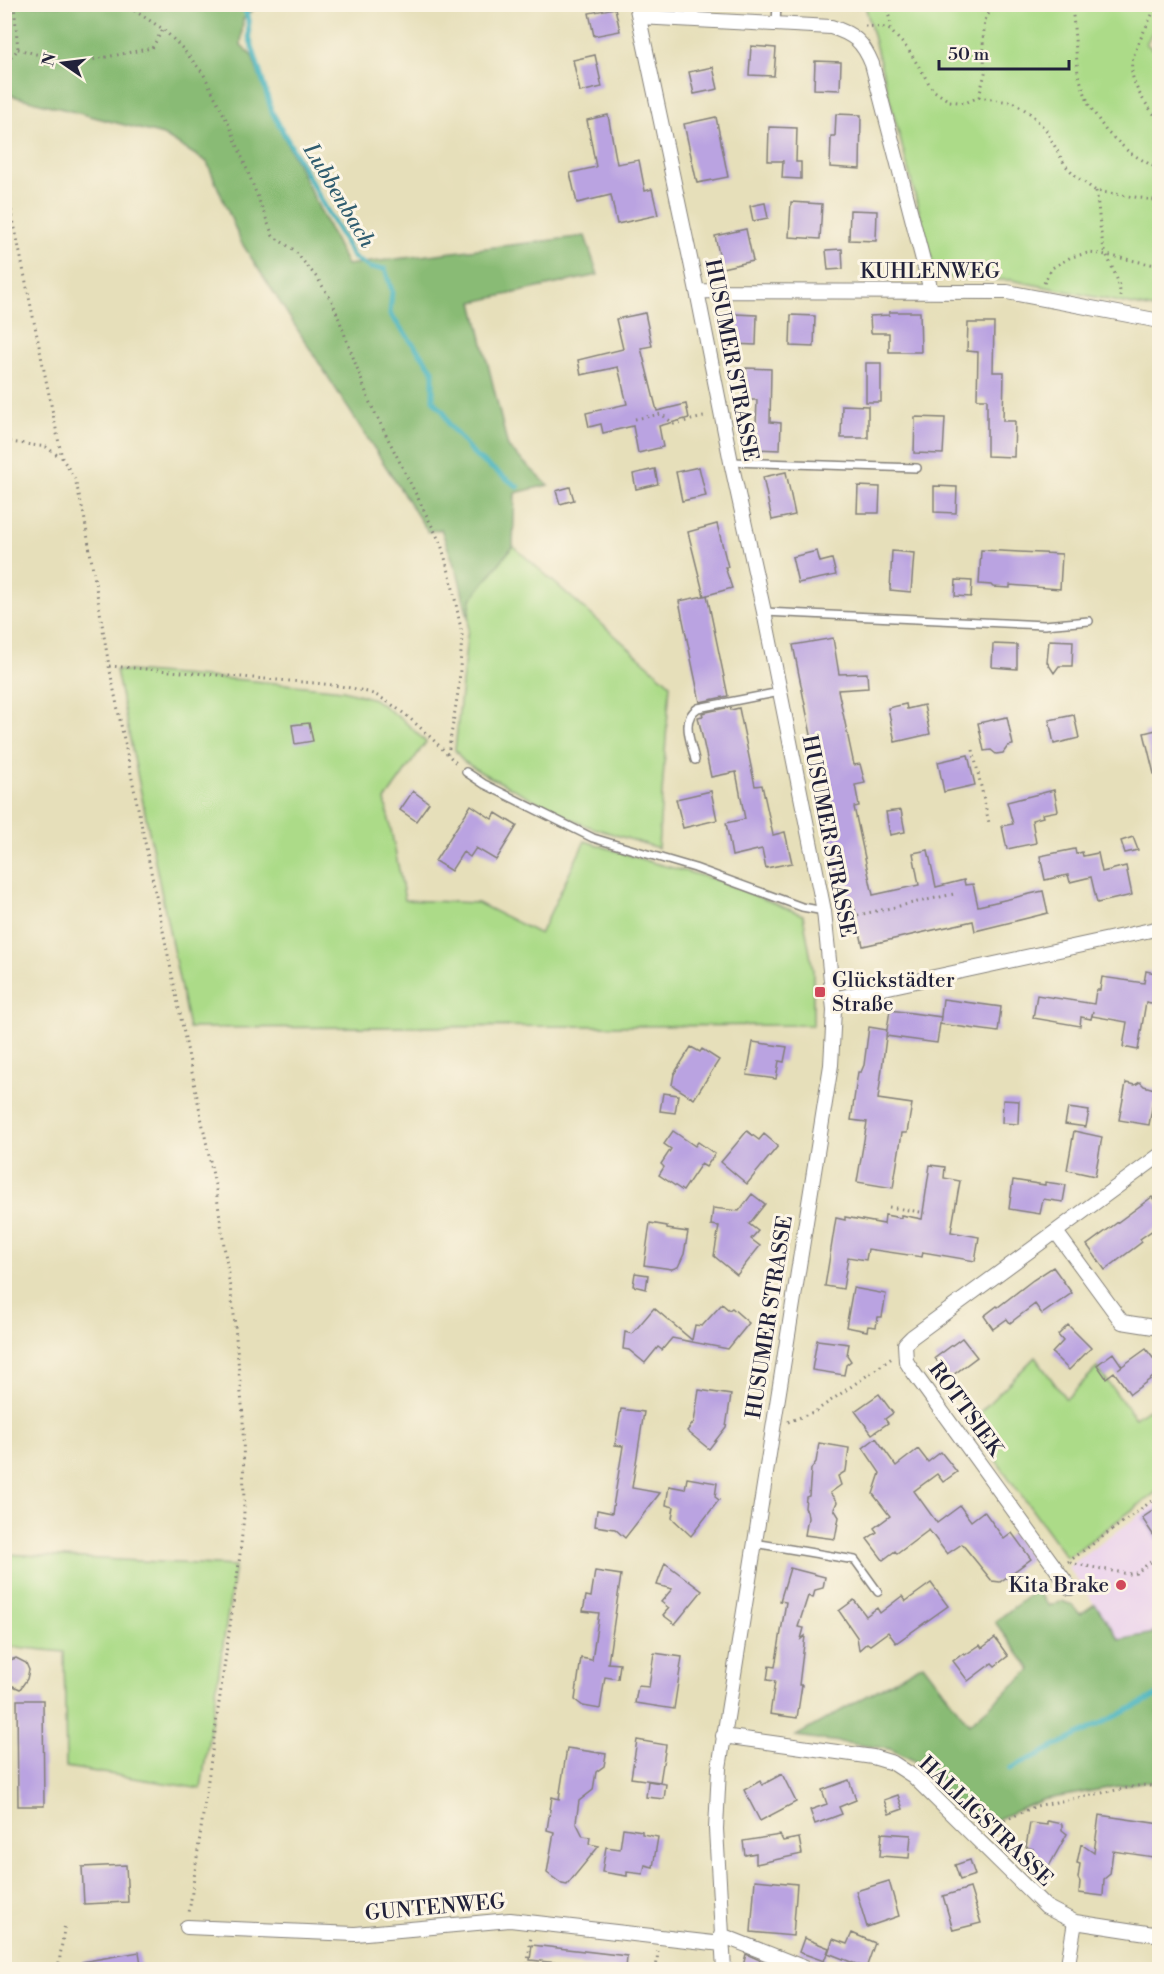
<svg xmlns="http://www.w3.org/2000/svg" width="1164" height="1974" font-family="'Libre Bodoni',serif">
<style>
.built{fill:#ead1ed}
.green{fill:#acdb88;stroke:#677e62;stroke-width:1.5}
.forest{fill:#89bb74;stroke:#566e58;stroke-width:1.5}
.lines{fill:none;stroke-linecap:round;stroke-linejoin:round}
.stream{stroke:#43b2be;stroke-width:5}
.building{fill:#baa3e1}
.lane-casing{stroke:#84807a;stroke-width:10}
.street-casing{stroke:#84807a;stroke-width:16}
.path{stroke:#84807a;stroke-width:3;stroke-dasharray:1.5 4.5;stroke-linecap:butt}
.lane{stroke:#fff;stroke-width:7}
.street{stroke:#fff;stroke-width:14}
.poi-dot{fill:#d1495b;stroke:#fcf5e5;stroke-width:2}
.labels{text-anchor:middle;stroke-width:6;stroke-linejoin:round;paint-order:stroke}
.street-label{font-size:21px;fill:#22223b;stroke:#fcf5e5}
.poi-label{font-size:21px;fill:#22223b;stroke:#fcf5e5;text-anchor:start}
.water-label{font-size:22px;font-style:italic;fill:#2f5c6f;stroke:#fcf5e5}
</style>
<rect width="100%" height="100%" fill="#fcf5e5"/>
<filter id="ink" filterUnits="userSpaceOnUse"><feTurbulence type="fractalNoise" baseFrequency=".0167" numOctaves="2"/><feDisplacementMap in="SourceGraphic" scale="12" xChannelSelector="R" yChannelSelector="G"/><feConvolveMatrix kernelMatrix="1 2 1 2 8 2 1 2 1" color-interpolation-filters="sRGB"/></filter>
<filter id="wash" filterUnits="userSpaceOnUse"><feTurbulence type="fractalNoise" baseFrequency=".008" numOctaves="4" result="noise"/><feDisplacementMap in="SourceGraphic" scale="24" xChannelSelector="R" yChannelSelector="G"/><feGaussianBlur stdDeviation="1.35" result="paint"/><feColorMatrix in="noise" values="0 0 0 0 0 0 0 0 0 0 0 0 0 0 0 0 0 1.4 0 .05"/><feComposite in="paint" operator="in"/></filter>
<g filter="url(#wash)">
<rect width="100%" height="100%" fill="#e6dfba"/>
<path class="built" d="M1159 1501V1632L1120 1641 1068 1567Z"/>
<path class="green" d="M856 5H1159V20L1146 44 1159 53V310L1011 280 957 279C944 277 937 272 932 260L865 5 857 7Z
M513 546 670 684 658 848 584 825 482 773 463 761 455 750 471 599Z
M116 670 244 680 343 690 374 699 404 721 426 742 385 800 405 900 478 903 540 934 585 841 654 863 714 879 803 915 813 970V1025L189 1028Z
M1035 1357 1066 1399 1097 1368 1135 1418 1148 1409 1159 1425V1490L1067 1558 969 1423Z
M5 1554 235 1566 201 1789 66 1767 64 1652 15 1647 5 1650Z"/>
<path class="forest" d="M240 5 257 6 243 19 241 45 252 56 273 115 347 265 585 236 598 275 473 302 508 447 548 485 515 493 513 546 471 599 468 618 459 578 441 529 428 532 241 242 207 162 163 135 5 94V5Z
M1036 1590 1049 1606 1062 1601 1072 1605 1080 1614 1095 1604 1120 1640 1159 1632V1783L1141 1782 1042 1800 984 1825 975 1823 913 1760 890 1749 796 1736 923 1664 969 1724 1031 1670 995 1622Z"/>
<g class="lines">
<path class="stream" d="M243 4 248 19 249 36 272 112 353 257 370 268 385 269 392 291 390 314 433 370V400L444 412 449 425 476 457 518 487
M1010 1769 1160 1694"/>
</g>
<g id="blocks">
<path class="building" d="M615 8 620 31 594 36 589 13Z
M751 46 776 48 774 76 749 75Z
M595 55 602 87 580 92 573 60Z
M815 61 841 62 840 90 814 89Z
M713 67 718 89 694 94 689 72Z
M836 114 861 115 860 169 830 167 831 136H835Z
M608 115 617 164 639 160 645 191 652 189 658 215 617 224 611 195 577 203 570 173 596 167 587 120Z
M716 117 728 177 697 183 684 124Z
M769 127 797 128 796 162H801V179L782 178 783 161H768Z
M791 202 822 204 820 239 789 237Z
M765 203 768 218 753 221 750 206Z
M850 210 877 211 876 241 849 240Z
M746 229 753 261 722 268 715 236Z
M842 249 843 269 828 270 826 250Z
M889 312H920L921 352H889V333H871L870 316 889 315Z
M645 313 652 346 641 348 657 411 686 404 689 418 659 426 663 447 638 453 633 426 603 433 601 424 589 427 586 413 627 404 618 367 581 375 578 360 623 349 616 319Z
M734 314 757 315 756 345 732 344Z
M791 315 815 316 814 347 790 346Z
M968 323H994L993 372H1004L1003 421H1015L1014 457 987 456V399H977L978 352 967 351Z
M866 363H881V402H866Z
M746 368 771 369 770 422 781 423 780 450 755 449 757 400H746Z
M842 405 868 406V438H841Z
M915 417 945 418 943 454 914 453Z
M699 467 706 496 682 501 676 472Z
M655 469 658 484 636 489 633 474Z
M786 472 795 515 772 520 763 477Z
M858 486 880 487 879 513H857Z
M934 486 957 487 956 513 934 512Z
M570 487 574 500 560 504 556 491Z
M717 524 728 567H725L732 588 704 596 707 595 728 696 700 702 679 601 704 596 688 532Z
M981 550 1062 554 1060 589 1010 585V588L993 587 991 585 979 584Z
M817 551 820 562 832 559 836 575 798 583 792 557Z
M892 551 914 553 911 592 890 590Z
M956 580 972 581 971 597 955 596Z
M833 638 839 674 867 673 868 688 838 690 854 765 860 764 865 783 855 785 859 806 854 807 873 895 919 885 913 853 928 850 936 887 964 880 965 885 973 884 978 906 1043 891 1048 913 975 931 973 921 863 946 853 901 842 903 828 837 837 835 821 748 814 750 793 645Z
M1049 640 1073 641 1072 666H1059L1054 673 1047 662Z
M993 644 1017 645V669L992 667Z
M906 704 907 709 924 705 930 734 895 742 888 708Z
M730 707 731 710 739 708 755 786 762 785 773 835 785 832 792 863 766 868 762 849 732 856 726 823 745 819 736 772 711 777 698 717 703 716 702 713Z
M1074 715 1079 738 1054 744 1049 720Z
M1007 717 1013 745 1008 746 1003 753 996 754 991 750 984 751 978 723Z
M309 723 313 741 295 744 292 725Z
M1160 729V773L1154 774 1144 733Z
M968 755 975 785 944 792 938 762Z
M1054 790 1058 811 1042 814 1043 817 1032 820 1036 843 1007 849 1002 826 1013 824 1007 802Z
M413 791 429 803 416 821 400 810Z
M711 791 717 820 683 828 676 799Z
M471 805 492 819 496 813 517 826 496 860 476 848 470 857 463 852 451 871 435 861Z
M901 810 905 832 890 835 886 812Z
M1133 837 1138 850 1125 853 1121 841Z
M1075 849 1076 854 1082 852 1083 856 1098 853 1102 872 1126 866 1132 895 1097 903 1091 877 1070 882 1068 875 1045 880 1040 856Z
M1146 971 1160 974V1001L1156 1000V1004L1146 1002 1138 1050 1123 1047 1127 1022 1092 1016 1093 1011 1091 1019 1081 1017 1080 1026 1033 1018 1037 995 1094 1004 1096 990H1100L1102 977 1144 983Z
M943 999 1001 1007 998 1032 940 1024Z
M890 1010 941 1017 937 1043 886 1036Z
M869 1027 887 1030 878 1099 912 1104 907 1133H902L893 1188 857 1182 867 1122 851 1120 858 1072H861L864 1065Z
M753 1042 787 1047 784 1062 779 1061 776 1079 747 1075Z
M691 1047 700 1052 702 1049 719 1060 694 1099 672 1085 674 1074Z
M1140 1082 1144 1086 1158 1090 1156 1103H1153L1149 1125 1119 1120 1126 1083 1135 1085Z
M663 1093 678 1095 675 1113 660 1111Z
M1003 1100 1019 1101 1018 1124 1002 1123Z
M1068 1108 1089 1111 1086 1127 1065 1124Z
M673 1131 695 1146 698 1142 715 1154 706 1167 701 1164 683 1191 659 1175 664 1167 661 1164 671 1149 664 1144Z
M747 1131 759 1140 764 1134 778 1146 747 1184 721 1162Z
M1074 1131 1102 1137 1095 1176 1067 1170Z
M930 1165 945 1167 944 1178 960 1181 951 1232 979 1237 975 1261 923 1252 922 1257 868 1249 866 1260 848 1257 843 1289 825 1286 836 1218 845 1220V1217L884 1224 885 1215 901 1218V1215L922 1219Z
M1013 1180 1045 1185V1182L1066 1185 1063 1202 1043 1199 1040 1214 1009 1209Z
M752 1194 765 1204 749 1224 758 1231 751 1239 760 1246 737 1275 714 1256 719 1226 711 1225 713 1208 739 1211Z
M1152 1197 1160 1207V1225L1140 1239 1142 1242 1105 1270 1087 1245Z
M650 1223 667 1226V1229L688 1232 684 1254 678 1267 672 1269 644 1265Z
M1053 1267 1072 1293 1042 1314 1035 1304 1010 1323 1007 1319 993 1329 984 1316 997 1306 998 1307 1033 1280Z
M635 1273 648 1275 646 1289 633 1286Z
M853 1288 886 1294 882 1317H878L876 1327 868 1326 867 1331 846 1327Z
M722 1304 729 1310 732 1308 749 1323 728 1349 672 1338 662 1350 658 1347 645 1363 629 1350 623 1349 625 1332 632 1334 654 1308 692 1340 695 1325 702 1326Z
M1068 1325 1091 1348 1069 1370 1052 1353 1063 1341 1058 1335Z
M962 1338 977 1357 949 1378 935 1358Z
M817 1340 849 1344 847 1355 851 1361 846 1365 844 1375 812 1370Z
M1146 1349 1160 1367V1372L1130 1394 1114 1372 1106 1378 1097 1365 1113 1353 1122 1366 1118 1369Z
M699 1390 731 1395 726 1427 709 1449 687 1431 694 1422Z
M879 1394 893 1413 885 1419 888 1423 872 1434 855 1411Z
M621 1409 644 1412 632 1488 660 1493 625 1538 615 1529 595 1526 597 1510 612 1513 623 1446 615 1445Z
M876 1438 896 1466 918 1449 928 1462 941 1452 957 1472 943 1482 937 1474 914 1491 937 1523 960 1506 971 1521 984 1511 1004 1539 1012 1533 1031 1559 1000 1582 992 1581 962 1544 947 1554 929 1530 897 1554 895 1551 883 1560 867 1539 877 1532 874 1528 890 1516 873 1494 880 1473 863 1448Z
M819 1443 849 1448 846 1471 838 1476 841 1485 830 1493 837 1502 834 1509 839 1517 835 1539 805 1535 808 1518 807 1511 805 1508 806 1497 809 1496 811 1469 816 1462Z
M687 1478 717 1483 715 1497 719 1500 691 1536 672 1518 674 1507 666 1505 669 1486 685 1489Z
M1160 1506V1545L1142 1518Z
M665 1563 702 1591 675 1624 663 1615 669 1608 661 1602 672 1589 657 1585Z
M790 1568 825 1577 823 1588 815 1590 813 1598 808 1596 798 1627 804 1628 801 1639 805 1636 799 1685H802L797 1718 770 1714 775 1681 767 1680 769 1666 775 1667 786 1602 780 1601Z
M595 1571 621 1575 608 1663 620 1664 618 1679 605 1677 600 1709 583 1706 575 1700 581 1658 592 1660 599 1613 583 1611 586 1596 591 1597Z
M931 1583 948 1606 896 1643 888 1632 870 1645 867 1643 859 1650 857 1637 839 1611 854 1600 866 1616 877 1608 880 1613 902 1596 906 1601Z
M995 1638 1008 1656 995 1666 992 1663 968 1681 953 1661 964 1653 965 1655 980 1645 982 1648Z
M654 1653 682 1657 674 1709 635 1703 638 1686 649 1687Z
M16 1658 26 1663 29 1670 27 1679 20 1689 4 1682V1662Z
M17 1700H43L44 1806H18Z
M637 1740 666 1745 660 1782 631 1778Z
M567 1748 606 1754 604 1766 596 1772 593 1790 579 1801 576 1822 583 1836 590 1837 589 1844 599 1846 567 1885 562 1884 547 1873 554 1832 547 1830 552 1797 559 1799Z
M782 1774 796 1802 760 1821 744 1790 760 1781 762 1785Z
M849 1780 856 1800 839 1807 842 1814 815 1824 810 1810 827 1804 822 1790Z
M648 1781 666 1784 664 1799 646 1797Z
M898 1795 903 1809 889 1814 884 1800Z
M1099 1815 1160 1824V1858L1113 1851 1110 1874 1104 1879 1103 1896 1079 1893 1080 1882 1078 1878 1080 1864 1077 1863 1081 1844 1094 1853Z
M1047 1821 1062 1824V1830L1067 1834 1049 1866 1031 1863 1033 1849 1026 1847 1030 1823 1047 1825Z
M623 1828 642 1831V1834L658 1837 653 1867 645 1865 643 1874 627 1872V1876L602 1872 606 1847 620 1849Z
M882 1833 911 1835 909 1858 880 1856Z
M780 1835 783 1841 799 1838 802 1854 756 1864V1853L745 1855 743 1841Z
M970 1860 975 1875 960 1880 955 1865Z
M126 1865 128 1902 84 1904 82 1867Z
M755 1880 797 1884 793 1936 751 1932Z
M889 1881 899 1916 867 1927 856 1891Z
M970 1888 981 1923 953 1930 943 1896Z
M852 1933 875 1943 866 1968 828 1953 833 1939 847 1944Z
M804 1938 829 1948 824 1961 799 1952Z
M532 1945 627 1956 626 1970 530 1960Z
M139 1952 142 1970H82V1962Z
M746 1954 762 1961 761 1970H742Z"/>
</g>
</g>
<g filter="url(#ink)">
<use href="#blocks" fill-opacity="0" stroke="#84807a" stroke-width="1.5"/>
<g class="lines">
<g class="lane-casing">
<path id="lane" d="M776 24 777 4
M731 462 917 468
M764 612 1044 625 1089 621
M695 760C691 742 680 719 698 708L780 692
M466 772 484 784 593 838 695 868 802 907 824 911
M754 1543 855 1560 878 1592"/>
</g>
<g class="street-casing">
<path id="street" d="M636 4 697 291 731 462 764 612 824 911 834 1010 831 1065 719 1768 716 1829 724 1970
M639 17 831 27C854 34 863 42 872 64L931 291
M697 291 1007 292 1160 321
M833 999 1160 928
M1056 1232 1122 1322 1160 1328
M1070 1588 911 1369 906 1361 905 1344 912 1337 1160 1155
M723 1736 873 1757 893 1763 913 1776 1046 1907 1075 1922 1160 1935
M187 1927 355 1934 510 1920 722 1944
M721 1935 810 1970
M1067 1970 1075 1922"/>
</g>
<path class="path" d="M124 4 163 29 182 48 203 73 231 129 273 236 294 250 318 279 333 303 370 403 441 544 451 579 462 634 459 686 448 754
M886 4 891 25 890 30
M1072 4 1078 74 1089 105 1106 131 1130 153 1160 170
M1157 4C1150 20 1135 47 1132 62 1129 84 1146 105 1160 121
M865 26 882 27 890 30 908 49 933 90 949 101 965 103 979 97 1015 103 1031 114 1046 130 1065 165 1078 178 1096 191 1160 201
M18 49 71 64 152 48 163 29
M4 67 18 49 14 4
M979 97 985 73 983 40 985 20 994 4
M4 175 62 458 75 479 84 515 109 666 216 1190 234 1315 243 1416 244 1516 239 1563 189 1913
M1096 191C1099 207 1099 223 1102 239 1105 260 1122 278 1120 299
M1044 283 1052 268 1071 257 1088 253 1101 254 1160 266
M635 419 661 414 674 424 708 416
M4 441 46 447 60 457
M109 666 314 683C333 685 354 687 373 694 400 705 437 743 458 765
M973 750 989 823
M840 914 854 916 954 894
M889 1207 927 1213
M788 1422 816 1411 892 1358
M1068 1562 1160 1495
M1070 1563 1129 1574 1136 1573 1160 1555
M988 1828 1036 1806 1142 1785 1160 1787
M58 1970 65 1923
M527 1970 531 1936
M656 1970 658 1951"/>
<use href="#lane" class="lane"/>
<use href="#street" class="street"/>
</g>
</g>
<g class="poi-dot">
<rect x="814" y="986" width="12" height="12" rx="3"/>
<circle cx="1121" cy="1585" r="6"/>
</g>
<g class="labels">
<g class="street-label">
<text x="930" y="278">KUHLENWEG</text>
<text transform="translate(732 360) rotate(79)" y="7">HUSUMER STRASSE</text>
<text transform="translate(829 836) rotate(79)" y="7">HUSUMER STRASSE</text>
<text transform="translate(769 1317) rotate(-81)" y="7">HUSUMER STRASSE</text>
<text transform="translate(966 1409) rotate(54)" y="7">ROTTSIEK</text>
<text transform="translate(986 1821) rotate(44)" y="7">HALLIGSTRASSE</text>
<text transform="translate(435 1907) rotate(-5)" y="7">GUNTENWEG</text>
</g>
<g class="poi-label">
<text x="832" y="987">Glückstädter<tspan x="832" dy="24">Straße</tspan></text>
<text x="1109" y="1592" text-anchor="end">Kita Brake</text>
</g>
<g class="water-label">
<text transform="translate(340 195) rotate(59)" y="8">Lubbenbach</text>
</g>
</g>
<rect width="1164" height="1974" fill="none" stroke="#fcf5e5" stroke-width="24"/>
<g transform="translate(63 63) rotate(284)" stroke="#fcf5e5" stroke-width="4.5" paint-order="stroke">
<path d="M0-4.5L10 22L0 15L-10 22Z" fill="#22223b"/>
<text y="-9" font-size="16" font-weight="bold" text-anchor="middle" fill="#22223b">N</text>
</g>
<path d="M939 60v9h130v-9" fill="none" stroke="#22223b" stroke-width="3"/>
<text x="948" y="60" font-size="18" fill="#22223b" stroke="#fcf5e5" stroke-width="4.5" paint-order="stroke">50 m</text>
</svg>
